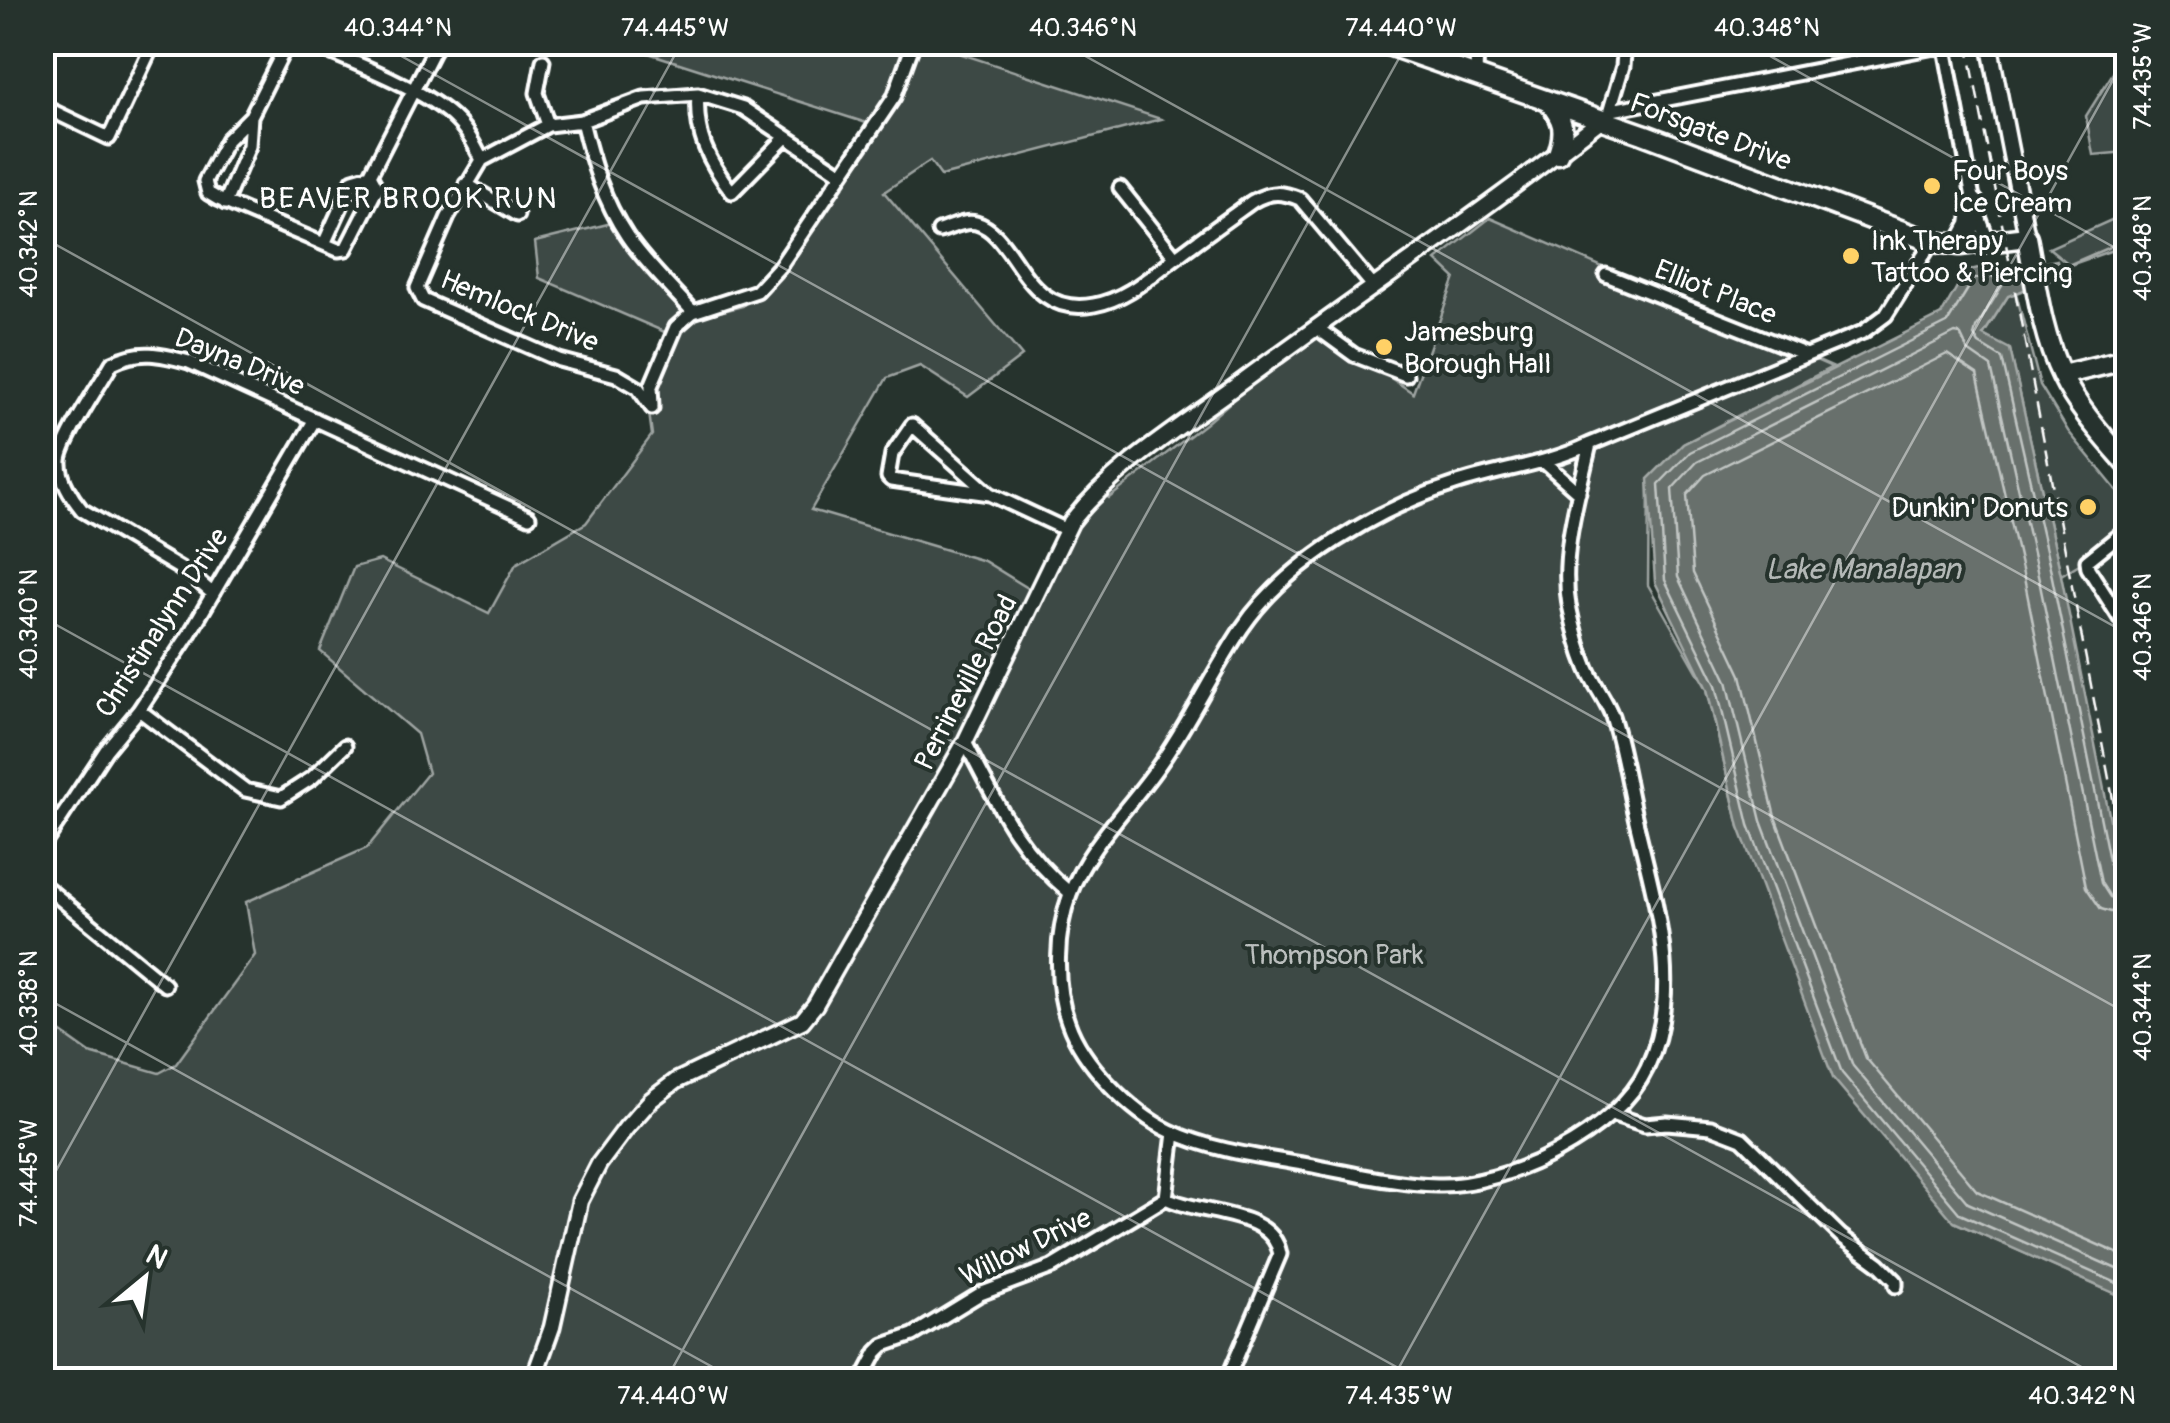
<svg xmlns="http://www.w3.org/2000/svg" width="2170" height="1423" font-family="Pangolin,sans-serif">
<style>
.built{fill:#333f3a}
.green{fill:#3e4944;stroke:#9ea4a2;stroke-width:2.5}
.water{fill:#67706c;stroke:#a4a9a7;stroke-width:2.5}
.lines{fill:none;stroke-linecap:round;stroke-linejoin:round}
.shore{stroke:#c2c6c4;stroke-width:2.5}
.stream{stroke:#a4a9a7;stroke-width:2.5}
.minor-casing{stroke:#fff;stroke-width:19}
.tertiary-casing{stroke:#fff;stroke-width:21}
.primary-casing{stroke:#fff;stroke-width:25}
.minor{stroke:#26332d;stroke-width:11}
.tertiary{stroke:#26332d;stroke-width:14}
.primary{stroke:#26332d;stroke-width:18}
.rail{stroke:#fff;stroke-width:2.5;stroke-dasharray:15 8;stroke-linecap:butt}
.ticks{fill:none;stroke:#fff;stroke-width:2.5;stroke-opacity:0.45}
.poi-dot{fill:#ffd166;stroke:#26332d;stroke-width:4}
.labels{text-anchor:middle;stroke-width:8;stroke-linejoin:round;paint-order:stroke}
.street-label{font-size:28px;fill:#fff;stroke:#26332d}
.poi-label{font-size:28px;fill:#fff;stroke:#26332d;text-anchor:start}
.park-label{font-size:28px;fill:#bbbfbe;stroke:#26332d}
.neighbourhood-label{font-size:30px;letter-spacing:2.5px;fill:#fff;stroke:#26332d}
.water-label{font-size:30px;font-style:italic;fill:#b3b8b6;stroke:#26332d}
.neatline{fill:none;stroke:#fff;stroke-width:4}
.ticks-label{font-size:25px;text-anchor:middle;fill:#fff}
</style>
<rect width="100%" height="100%" fill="#26332d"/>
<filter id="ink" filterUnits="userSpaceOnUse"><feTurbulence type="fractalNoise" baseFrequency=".01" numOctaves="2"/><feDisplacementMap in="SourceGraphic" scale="20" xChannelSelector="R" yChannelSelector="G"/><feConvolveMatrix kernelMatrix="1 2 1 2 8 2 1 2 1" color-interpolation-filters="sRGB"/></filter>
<g filter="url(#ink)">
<path class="built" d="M2127 535V619L2121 624 2128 634 2127 879 2115 837 2061 575Z"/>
<path class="green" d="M617 43H928L1161 119 941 176 930 161 884 192 1022 356 968 397 920 366 887 378 811 510 984 561 1036 593 1067 530 1105 495 1109 498 1206 423 1317 328 1413 393 1455 278 1436 260 1490 218 1832 367 1683 444 1649 479 1648 585 1707 689 1739 827 1954 1222 2127 1299V1380H43L42 1019 90 1053 159 1073 176 1064 255 955 246 902 367 848 428 773 417 734 320 651 354 567 380 560 489 613 516 564 586 523 652 435 647 398 674 336 539 278 535 242 612 223 692 319 743 306 879 127Z
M2117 43H2127V152L2093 155 2086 116 2123 57Z
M2127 213V245L2070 265 2049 248Z
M2016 293 2040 385 2068 431 2127 503V535L2061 575 2010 350 1983 335 2008 296Z"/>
<path class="water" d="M2057 260 2061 276 2008 296 1983 335 2010 349 2061 575 2127 904V1299L1954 1222 1833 1078 1739 827 1707 689 1655 582 1648 479 1683 444 1941 315 1966 271 1994 264 2003 271Z"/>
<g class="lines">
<path class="shore" d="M2128 889 2119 888 2113 880 2052 577 2002 358 1979 344 1974 336 1976 328 2003 284 1992 276 1974 279 1947 323 1690 452 1659 484 1665 580 1716 685 1749 825 1842 1073 1960 1214 2128 1288
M2128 902 2110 897 2101 883 2039 580 1991 367 1968 351 1960 334 1955 333 1697 462 1672 489 1678 577 1727 681 1761 821 1853 1066 1968 1203 2128 1274
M2128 917 2101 909 2086 887 2025 583 1977 374 1947 354 1705 475 1687 495 1693 573 1741 675 1775 817 1866 1058 1977 1191 2128 1258"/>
<path class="stream" d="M2059 269 2128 239"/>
<g class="minor-casing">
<path id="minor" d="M288 42 251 116 227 140 205 181 208 193 218 199 338 250 346 249 377 188 370 175 438 42
M305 42C346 59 428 90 457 121 468 132 475 146 482 160
M1944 42 1974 203 1988 241
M543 61 537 93 548 125
M1476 76 1477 42
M698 94C695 134 708 161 732 192L786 137
M42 106 109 138 154 42
M1612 110 1945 45
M1609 113 1623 66 1625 42
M582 121C592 162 603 200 627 236 645 263 671 287 693 312
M466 184 517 215
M1120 188 1175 257
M225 203 249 146 251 116
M939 231C950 228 964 220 976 223 1017 234 1023 319 1094 305 1128 299 1153 274 1179 255 1204 236 1228 219 1253 201 1271 191 1282 192 1300 199L1373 286
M324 244 353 180 370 175
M1606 275 1807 355
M1317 328 1354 355 1406 375
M652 406 651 386 676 327 693 312 757 291 780 266 894 97 914 42
M652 408 638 388 616 375 559 360 423 300 417 288 448 217 482 160 548 125 582 121 644 98 698 94 743 108 842 174
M1590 444C1579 494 1560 554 1569 605 1573 625 1579 649 1587 668 1594 685 1606 699 1612 716 1622 747 1627 781 1634 812 1653 896 1685 986 1647 1068 1617 1133 1507 1187 1437 1185 1394 1184 1351 1173 1308 1165 1263 1157 1212 1151 1170 1131 1131 1113 1082 1063 1068 1022 1054 984 1056 932 1070 894 1088 846 1128 809 1157 768 1189 724 1211 674 1242 628 1266 592 1300 564 1337 540 1373 517 1413 497 1455 484 1500 469 1546 465 1590 444L1863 332 1886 315 1932 242
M1544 462 1579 493
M990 494 891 480 888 477 892 454 912 425 990 494 1067 530
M2128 528 2087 561 2088 568 2128 631
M212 593 191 575 82 510C72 498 59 478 60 461 61 441 101 383 112 363 140 349 160 354 189 362L529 517
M139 710 245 790 281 798 312 778 345 746
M965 742C997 803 1016 848 1070 893
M42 847 106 750 139 710 190 633 315 419
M42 884 165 985
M1614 1115 1645 1125 1667 1123 1711 1127 1742 1139 1841 1236 1879 1264 1896 1281V1286
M1166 1198C1201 1216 1272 1209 1280 1254L1227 1380
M862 1380 877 1352 884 1345 913 1335 980 1294 1052 1267 1166 1198 1174 1133"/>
</g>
<g class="tertiary-casing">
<path id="tertiary" d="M1989 42 2027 237
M533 1380 552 1327 580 1201 599 1164 626 1128 651 1100 676 1081 802 1021 815 1005 965 742 1071 522C1115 466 1180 427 1236 386 1358 296 1483 212 1602 119"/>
</g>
<g class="primary-casing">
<path id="primary" d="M1379 42 1643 134 1932 242 1960 245 2027 237C2036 284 2041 333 2062 376 2078 409 2104 437 2128 465
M1548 101C1564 120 1566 130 1558 154
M1960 245 1971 225 1974 203
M2062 375 2128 359"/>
</g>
<use href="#minor" class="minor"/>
<use href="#tertiary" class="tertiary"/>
<use href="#primary" class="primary"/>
<path class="rail" d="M1967 42 2128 877"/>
</g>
</g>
<path class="ticks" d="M376 42 2128 1014M1060 42 2128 634M1745 42 2128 255M42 237 2105 1380M42 617 1420 1380M42 996 736 1380M42 1196 682 42M42 1376 51 1380M666 1380 1408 42M1392 1380 2128 53M2118 1380 2128 1363"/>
<g class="poi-dot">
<circle cx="1932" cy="186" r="10"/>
<circle cx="1851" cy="256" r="10"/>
<circle cx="1384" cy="347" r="10"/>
<circle cx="2088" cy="507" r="10"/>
</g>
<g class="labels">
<g class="street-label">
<text transform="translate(1711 131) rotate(21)" y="10">Forsgate Drive</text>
<text transform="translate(1716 291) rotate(22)" y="10">Elliot Place</text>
<text transform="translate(520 310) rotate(23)" y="10">Hemlock Drive</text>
<text transform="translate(240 361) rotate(22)" y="10">Dayna Drive</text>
<text transform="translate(161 622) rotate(-57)" y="10">Christinalynn Drive</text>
<text transform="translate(965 682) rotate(-63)" y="10">Perrineville Road</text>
<text transform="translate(1025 1246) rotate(-26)" y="10">Willow Drive</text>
</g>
<g class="poi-label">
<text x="1952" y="180">Four Boys<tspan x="1952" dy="32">Ice Cream</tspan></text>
<text x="1871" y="250">Ink Therapy<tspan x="1871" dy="32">Tattoo &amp; Piercing</tspan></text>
<text x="1404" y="341">Jamesburg<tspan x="1404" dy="32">Borough Hall</tspan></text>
<text x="2068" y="517" text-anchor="end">Dunkin' Donuts</text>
</g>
<g class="park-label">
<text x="1334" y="964">Thompson Park</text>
</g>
<g class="neighbourhood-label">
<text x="409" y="208">BEAVER BROOK RUN</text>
</g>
<g class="water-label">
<text x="1863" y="579">Lake Manalapan</text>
</g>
</g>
<rect width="2170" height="1423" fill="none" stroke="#26332d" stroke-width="110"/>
<g transform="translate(145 1278) rotate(29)" stroke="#26332d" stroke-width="8" paint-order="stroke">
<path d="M0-8L18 38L0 25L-18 38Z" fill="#ffffff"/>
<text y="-15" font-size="28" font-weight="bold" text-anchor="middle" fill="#ffffff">N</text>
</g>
<rect x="55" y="55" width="2060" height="1313" class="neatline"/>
<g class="ticks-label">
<text x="398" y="36">40.344°N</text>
<text x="675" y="36">74.445°W</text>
<text x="1083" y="36">40.346°N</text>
<text x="1401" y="36">74.440°W</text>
<text x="1767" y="36">40.348°N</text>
<text transform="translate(2142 76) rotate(-90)" y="9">74.435°W</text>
<text transform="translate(28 244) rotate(-90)" y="9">40.342°N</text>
<text transform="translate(2142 248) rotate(-90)" y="9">40.348°N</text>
<text transform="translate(28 624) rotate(-90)" y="9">40.340°N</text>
<text transform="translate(2142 627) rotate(-90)" y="9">40.346°N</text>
<text transform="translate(28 1003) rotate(-90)" y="9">40.338°N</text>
<text transform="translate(2142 1007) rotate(-90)" y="9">40.344°N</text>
<text transform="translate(28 1173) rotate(-90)" y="9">74.445°W</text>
<text x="673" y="1404">74.440°W</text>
<text x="1399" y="1404">74.435°W</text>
<text x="2082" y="1404">40.342°N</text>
</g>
</svg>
